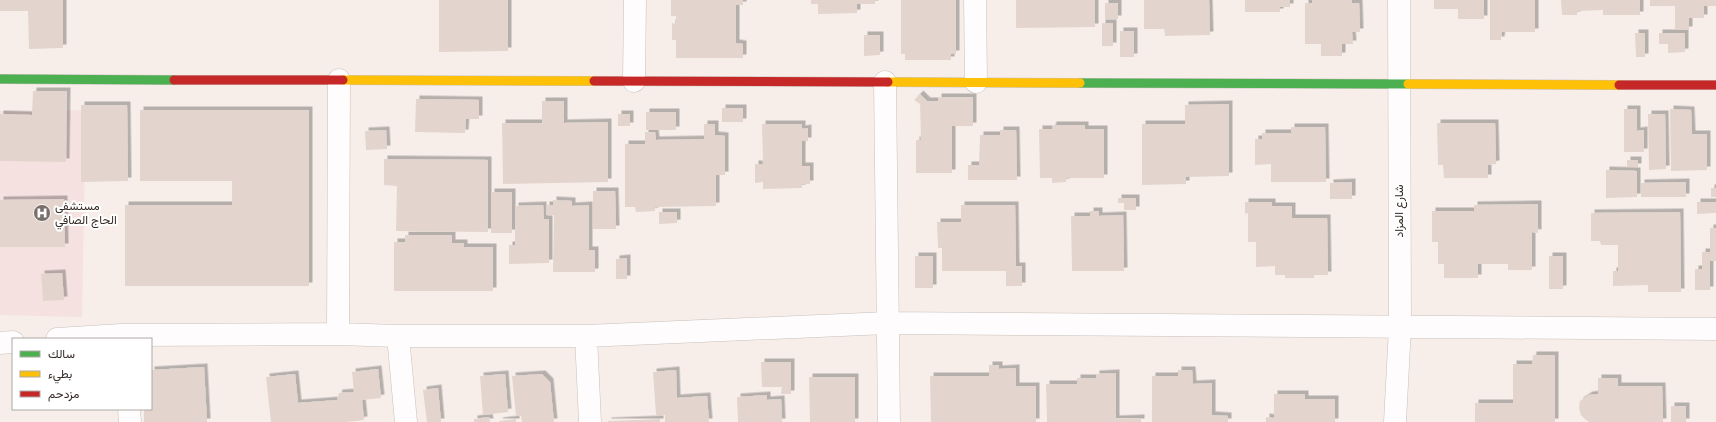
<svg xmlns="http://www.w3.org/2000/svg" width="1716" height="422" font-family="Montserrat,Vazirmatn,sans-serif">
<style>
.medical{fill:#f5e2e0}
.building{fill:#e3d5ce;filter:url(#shadow)}
.lines{fill:none;stroke-linecap:round;stroke-linejoin:round}
.street-casing{stroke:#c8c0bc;stroke-width:23}
.fast-casing{stroke:#c8c0bc;stroke-width:10}
.slow-casing{stroke:#c8c0bc;stroke-width:10}
.jam-casing{stroke:#c8c0bc;stroke-width:10}
.street{stroke:#fefcfc;stroke-width:22}
.fast{stroke:#4caf50;stroke-width:9}
.slow{stroke:#ffc107;stroke-width:9}
.jam{stroke:#c62828;stroke-width:9}
.labels{text-anchor:middle;stroke-width:4;stroke-linejoin:round;paint-order:stroke}
.poi-label{font-size:12px;fill:#352b26;stroke:#fff;text-anchor:start}
.street-label{font-size:12px;fill:#352b26;stroke:#fff}
</style>
<defs>
<filter id="shadow"><feDropShadow dx="3.5" dy="-3.5" stdDeviation="0" flood-color="#0004"/></filter>
</defs>
<rect width="100%" height="100%" fill="#f7eeea"/>
<path class="medical" d="M86 110 82 317 0 315V111Z"/>
<path class="building" d="M0 0H63V48L29 49 28 11H0Z
M439 0H508V51L439 52Z
M671 0H743V5H736V43L743 44V58H676V40H672V23L676 24V16H671Z
M811 0H875V4H857V13L818 14V4H811Z
M901 0H956V54H951V60H905V54H901Z
M1016 0H1095V27L1016 28Z
M1144 0H1209L1210 35 1165 36 1164 29H1144Z
M1245 0H1290V7H1280V12H1245Z
M1312 0H1352V3H1359L1360 32H1352L1353 44H1342V56H1321V44H1305V3H1312Z
M1434 0H1484V19H1458V9H1434Z
M1490 0H1535V32H1502L1501 40H1490Z
M1561 0H1640V15H1603V10L1577 11V15H1562Z
M1650 0H1716V6H1704V18H1689V30H1675V6H1650Z
M1105 3H1118V19H1105Z
M1102 23H1113V46H1102Z
M1120 31H1134V57H1120Z
M1635 33H1645V57H1636Z
M1659 33H1685V52L1668 53V44H1659Z
M864 35H880V55L864 56Z
M33 91H67L66 162 0 161V114L32 115Z
M920 94 927 101H938V97H973V126H952V173H916V140H921L920 104 914 100Z
M416 99 479 100V119H466L465 133 415 132Z
M542 101H564V123L608 122V182L503 184 502 123H542Z
M1229 104V176L1186 177V184L1142 185V124H1185V105Z
M81 105H127L128 181 81 182Z
M722 108H743V122H722Z
M1624 109H1637V131L1644 130V152H1624Z
M1670 109 1691 110 1692 134H1707V170L1671 171Z
M140 110H309V286H125V205H232V181H140Z
M646 112H676V130H646Z
M618 114H630V126H618Z
M1648 114H1665L1666 169 1649 170Z
M1437 123H1495L1496 164 1488 165V178H1444L1443 165H1438Z
M704 124H715V135L725 136V175H716V206L655 207V211L636 212 635 207H625V144H645V132H655L656 140 704 139Z
M762 124H802V129L808 128V141H802V166H810V184H802V188L763 189V182L755 183V164H763Z
M1053 125H1085V129H1104V178H1066V182L1052 183V178H1040L1039 129H1052Z
M1291 127H1325L1326 182H1271V164L1255 165V139H1262V133H1291Z
M386 130 387 149 366 150 365 131Z
M1000 130H1016L1017 180H968V165H979L980 135H1000Z
M384 159 488 160V232L396 231 397 186 384 185Z
M1627 160H1638V167H1627Z
M1606 170 1637 171V197L1606 198Z
M1352 182V199H1330V183Z
M1686 182V197H1641V183Z
M1711 188H1716V197H1711Z
M593 191H615L616 229H593Z
M491 192H512V233H491Z
M1118 198H1136V210H1124V203H1118Z
M64 199 65 247H0V200Z
M553 200 572 201V206L589 205V250H595V272H553L554 215H546V205H553Z
M1245 202H1272V206H1292V218H1327L1328 275H1314V278H1285V275H1275V266L1256 267V242H1248V213L1245 214Z
M1697 202H1716V213L1697 214Z
M1538 204V233L1532 232V270H1508V264H1478V278H1444V264H1438V242H1432V211H1474V205Z
M543 205 544 219H549V263L509 264V245H515V206Z
M961 205H1015L1016 266H1022V286H1006V271H942V248H938L937 222H961Z
M1090 211H1099V216L1123 215 1124 271H1072L1071 216H1090Z
M659 212H677V223L659 224Z
M1680 212 1681 292H1648V285L1613 286V271H1618V245H1601L1600 241H1591V213Z
M1710 228H1716V261H1710V290H1695V269H1702V252H1710Z
M405 235H452V243H464V247H493V291H394V242H405Z
M915 256H933V288H915Z
M1549 256H1563V289H1549Z
M627 258V279H616V259Z
M62 273 64 300 43 301 41 274Z
M1533 355H1555V422H1475V403H1513V364H1532Z
M761 362H791V394H781L782 387H762Z
M989 365H999V369L1016 368V386H1036V422H931L930 376H989Z
M204 367 207 422H144V409H151V370Z
M378 369 381 398 362 400 364 420 346 422H271L266 377 295 374 298 403 337 400 339 393 354 392 352 372Z
M676 370 677 398 707 396 709 422H665V415H656L653 372Z
M1178 370H1192L1193 384 1212 383V415L1228 416V422H1152V376H1178Z
M1116 373V419L1141 418V422H1047L1046 384H1077V378H1096V374Z
M505 374 508 412 483 415 480 376Z
M542 374 550 382 554 422H522L521 416H516L512 376Z
M809 377H855V422H810Z
M1598 378H1618V386H1662L1663 422H1589L1586 420 1581 415 1579 408 1580 401 1589 395 1598 394Z
M438 388 441 422H427L423 390Z
M1274 394H1305V399H1335V422H1266V417L1274 418Z
M767 395V400L781 399 782 422H738L737 397Z
M1671 406H1686V422H1671Z
M489 417 490 422H474V419Z
M516 419V422H500L499 421Z
M660 419V422H608V421Z"/>
<g class="lines">
<g class="street-casing">
<path id="street" d="M975 0 976 82
M634 81 635 0
M885 82 889 422
M338 334 339 80
M398 336 406 422
M586 336 590 422
M57 339 121 335 338 334 398 336H586L887 323 1716 329
M0 343 13 342
M129 409 130 422
M1395 422 1400 327 1399 0"/>
</g>
<g class="fast-casing">
<path id="fast" d="M0 79 174 80
M1080 83 1408 84"/>
</g>
<g class="slow-casing">
<path id="slow" d="M343 80 594 81
M888 82 1080 83
M1408 84 1619 85"/>
</g>
<g class="jam-casing">
<path id="jam" d="M174 80H343
M594 81 888 82
M1619 85H1716"/>
</g>
<use href="#street" class="street"/>
<use href="#fast" class="fast"/>
<use href="#slow" class="slow"/>
<use href="#jam" class="jam"/>
</g>
<defs>
<g id="hospital-disc" transform="scale(0.9)"><circle r="9.5" fill="#796f6b" stroke="#fff"/><path d="M-5-5h3v3.5h4V-5h3V5h-3V1.5h-4V5h-3Z" fill="#fff"/></g>
</defs>
<g fill-rule="evenodd">
<use href="#hospital-disc" x="42" y="213"/>
</g>
<g class="labels">
<g class="poi-label">
<text x="55" y="210">مستشفى<tspan x="55" dy="14">الحاج الصافي</tspan></text>
</g>
<g class="street-label">
<text transform="translate(1399 211) rotate(-90)" y="4">شارع المزاد</text>
</g>
</g>
<rect x="12" y="338" width="140" height="72" fill="#ffffff" stroke="#aeaaa8"/>
<rect x="20" y="351" width="20" height="6" fill="#4caf50" stroke="#aeaaa8"/>
<text x="48" y="358" font-size="12" fill="#352b26">سالك</text>
<rect x="20" y="371" width="20" height="6" fill="#ffc107" stroke="#aeaaa8"/>
<text x="48" y="378" font-size="12" fill="#352b26">بطيء</text>
<rect x="20" y="391" width="20" height="6" fill="#c62828" stroke="#aeaaa8"/>
<text x="48" y="398" font-size="12" fill="#352b26">مزدحم</text>
</svg>
